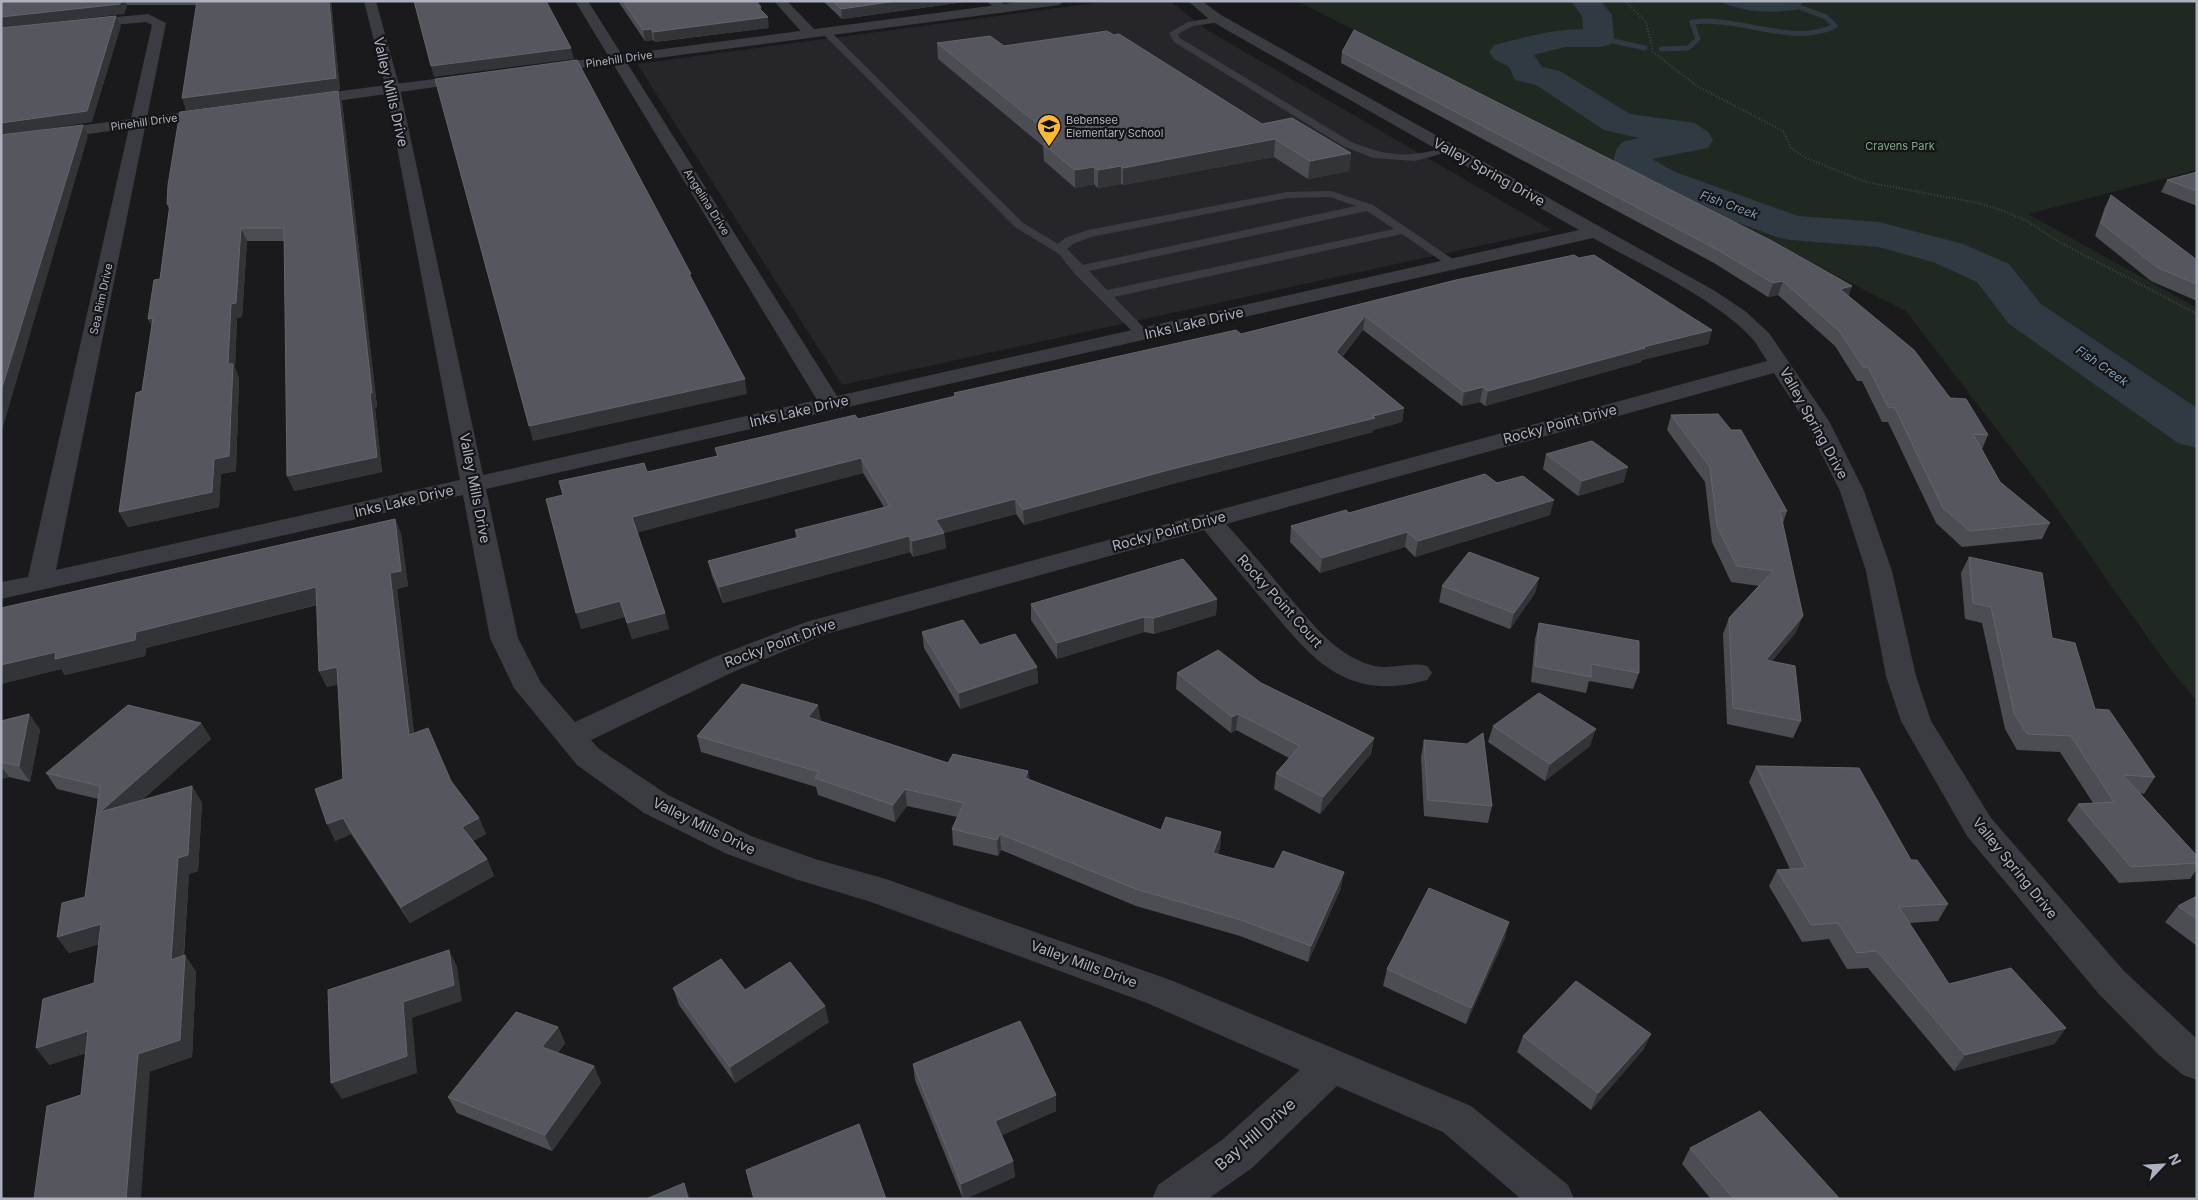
<svg xmlns="http://www.w3.org/2000/svg" width="2198" height="1200" font-family="Inter,sans-serif">
<style>
.built{fill:#26262a}
.green{fill:#202921}
.water{fill:#2f3a42}
.lines{fill:none;stroke-linecap:round;stroke-linejoin:round}
.stream{stroke:#2f3a42;stroke-width:5}
.river{fill:#2f3a42;fill-rule:evenodd}
.path{stroke:#414349;stroke-width:2;stroke-dasharray:1 2;stroke-linecap:butt}
.service{fill:#3b3c42;fill-rule:evenodd}
.minor{fill:#3b3c42;fill-rule:evenodd}
.tertiary{fill:#3b3c42;fill-rule:evenodd}
.wall{fill:#4b4d52}
.shaded-wall{fill:#333438}
.building{fill:#56575e;stroke:#63656c}
.labels{text-anchor:middle;stroke-width:4.5;stroke-linejoin:round;paint-order:stroke}
.far-street-label{font-size:11px;fill:#acb1bd;stroke:#151518}
.far-poi-label{font-size:11px;fill:#acb1bd;stroke:#151518;text-anchor:start}
.far-park-label{font-size:11px;fill:#83a985;stroke:#151518}
.far-water-label{font-size:12px;font-style:italic;fill:#82a0b9;stroke:#151518}
.street-label{font-size:14px;fill:#acb1bd;stroke:#151518}
.near-street-label{font-size:16px;fill:#acb1bd;stroke:#151518}
</style>
<rect width="100%" height="100%" fill="#1a1a1d"/>
<path class="built" d="M1110 1H1170L1207 30 1552 230 842 385 637 64Z"/>
<path class="green" d="M1297 1H2197V170L2028 214 2197 308V702L2166 663 2050 499 1906 311Z"/>
<path class="water" d="M1719 1H1804L1801 5 1803 9C1776 13 1745 14 1719 1Z"/>
<g class="lines">
<path class="stream" d="M1599 38 1645 48
M1661 49 1688 48 1698 39 1692 22C1740 16 1792 47 1835 26L1826 17 1783 1"/>
<path class="river" d="M1571 1H1601L1612 15 1614 38 1610 45 1599 47H1565L1534 55 1542 67 1560 71 1630 114 1695 123 1708 132 1713 140 1708 148 1652 159 1675 172 1798 216 1879 222 1963 244 2009 264 2041 304 2197 408V448L2178 443 2009 324 1977 282 1933 262 1878 247 1791 240 1776 237 1647 188 1619 171 1613 163 1616 150 1622 142 1639 138 1604 130 1536 85 1515 80 1509 67 1494 59 1489 52 1494 45C1523 38 1553 29 1583 29L1582 16Z"/>
<path class="path" d="M1625 1 1646 22 1653 52 1697 86 1783 131 1791 148 1808 159 1866 182 1978 203 2004 211 2027 221 2061 243 2197 314"/>
<path class="service" d="M1218 17 1222 20 1221 22 1193 26 1178 34 1180 38 1351 142C1392 158 1408 157 1450 147L1455 150 1415 161 1373 158 1343 146 1174 42 1169 33 1188 22Z
M823 30H829L1023 223 1058 244 1065 238 1088 230 1287 192 1331 191 1373 205 1460 264 1454 268 1450 267 1402 234 1114 297 1150 334 1143 338 1138 337 1074 273 1059 254 1015 227 823 34ZM1330 197 1356 206 1083 265 1067 249 1073 244 1091 237 1287 198ZM1367 211 1394 229 1107 290 1089 271Z"/>
<path class="minor" d="M364 1H376L400 89 483 475 817 400 575 1H588L837 396 1579 230 1211 21 1188 1H1202L1221 15 1715 291 1745 311 1769 333 1829 421 1864 491 1892 571 1916 676 1931 721 1991 818 2124 971 2197 1039V1080L2183 1075 2159 1055 2098 993 1967 836 1901 721 1886 676 1866 571 1840 491 1805 421 1774 373 1226 524C1246 546 1265 568 1284 591 1309 619 1333 654 1371 665 1390 671 1409 661 1427 666L1432 673 1427 680C1348 702 1314 662 1268 606 1246 581 1225 555 1204 530L826 634 733 672 591 740 599 749 668 795 751 836 815 859 886 879 1173 981 1471 1106 1568 1185 1574 1199H1521L1443 1132 1337 1086 1252 1168 1208 1199H1152L1158 1185 1222 1140 1300 1070 1147 1003 868 901 798 880 727 854 644 813 577 765 514 688 490 638 463 495 1 599V582L28 577 152 25 146 22 81 28 74 24 76 21 148 14 166 23 56 570 460 480 386 89ZM1593 238C1638 263 1724 303 1755 342 1759 348 1763 355 1767 361L806 622 712 658 575 722 541 683 518 638 486 489Z
M774 1H787L816 31 818 34 816 37H806Z
M986 1H1000L1008 9 1002 13Z"/>
<path class="tertiary" d="M1028 1H1065L1059 5 543 73 536 69 543 65Z
M473 74 478 75 480 78 478 81 302 106 294 101 302 96Z
M215 108 223 113 220 116 1 146V136Z"/>
</g>
<path class="wall" d="M1 1H331L340 90 186 110 197 5H127L124 14Z
M618 1H756L761 7V10L769 28 655 42 653 40 645 41Z
M823 1H971L842 19Z
M937 43 1004 46 1262 124 1351 153 1349 171 1308 179 1274 157 1123 185 1121 184 1098 188 1094 184 1075 188 1044 161 1043 146 938 59Z
M1342 52 1852 286 1848 296 1988 435 1982 449 2000 482 2050 523 2042 539 1962 547 1936 523 1888 422H1882L1862 381H1857L1835 346 1778 295 1768 297 1714 263 1341 63Z
M342 102 377 407 375 408 382 472 294 491 284 241H247L242 317 237 318 235 368 239 378 236 471 221 474 219 507 128 527 119 512 142 391 152 326 148 319 160 279 169 209 167 204Z
M2197 172V206L2161 192 2167 180Z
M2111 195 2197 260V301L2151 281 2095 236 2105 207Z
M1456 280 1712 330 1708 344 1642 360 1641 362 1485 406 1480 402 1462 406 1363 330 1342 357 1404 408 1402 422 1373 430V432L1172 484 1024 525 1016 514 944 533 946 548 913 557 910 552 723 603 712 576 708 561 796 538 795 530 884 507 863 473 637 532 665 613 669 629 632 639 625 617 581 629 563 495 647 472 717 456 715 448 858 419 954 397V393L1241 334Z
M1671 415 1787 511 1783 523 1796 632 1772 661 1801 721 1793 738 1727 724 1723 634 1729 618 1759 586 1731 582 1712 542 1705 482 1667 430Z
M1546 454 1624 482 1578 496 1543 469Z
M1497 483 1550 515 1415 557 1405 547 1320 573 1290 542 1291 526 1349 513Z
M395 519 401 534 408 586 397 589 414 733 479 818 486 834 473 841 487 859 494 876 410 923 351 834 335 841 343 779 338 684 327 687 319 671 317 605 146 648 145 656 65 675 61 669 1 684V608Z
M1969 557 2052 638 2095 709 2155 777 2144 794 2140 793 2197 856V869L2190 879 2119 883 2067 820 2078 804 2093 803 2060 752 2017 750 2005 729 1982 623 1965 619 1961 573Z
M1539 578 1535 593 1510 629 1439 602 1442 586Z
M1217 599 1216 615 1154 634 1144 632 1057 659 1031 620V604Z
M1539 623 1639 673 1633 689 1589 681 1586 693 1531 682 1535 639Z
M922 632 1037 667 1038 683 960 709 924 648Z
M1177 673 1261 683 1374 738 1371 754 1320 814 1274 789 1276 773 1289 758 1236 730 1231 733 1176 689Z
M29 714 40 730 30 782 9 777 1 779V721Z
M820 721 948 763 1028 771 1029 779 1161 830 1221 832 1220 848 1218 854 1341 888 1308 962 1240 936 1136 906 1001 850 998 856 953 845 952 829 957 817 907 806 895 822 818 795 816 787 701 752 697 736Z
M201 723 211 739 142 800 192 786 202 803 198 871 189 874 184 956 185 955 196 972 192 1057 81 1095 86 1053 49 1065 94 983 99 944 69 953 57 937 85 897 98 799 57 789 46 773Z
M1493 726 1590 746 1545 781 1488 742Z
M1424 740 1492 806 1488 823 1424 816 1421 757Z
M1756 766 1911 860 1948 904 1938 921 1909 923 1949 984 2066 1028 2054 1044 1954 1071 1868 968 1847 969 1829 939 1802 942 1769 886 1777 870 1790 869 1749 782Z
M2197 896V946L2165 922 2178 906Z
M1505 938 1466 1024 1383 986 1387 969Z
M673 988 745 990 829 1022 735 1083 679 1005Z
M558 1027 565 1043 558 1053 594 1066 601 1083 552 1151 457 1113 448 1097Z
M1651 1034 1643 1050 1591 1110 1517 1052 1523 1036Z
M913 1064 1056 1111 1002 1135 1013 1161 1015 1177 965 1199H963L915 1080Z
M1690 1148 1840 1199H1711L1682 1164Z"/>
<path class="shaded-wall" d="M121 1H125L127 5 124 14 1 28V17Z
M329 1H331L340 90 186 110 182 98Z
M896 1H971L842 19 841 9Z
M116 16 121 26 92 122 1 136V123Z
M768 17 769 28 655 42 653 32Z
M651 29 653 40 645 41 643 30Z
M571 48 574 59 434 77 431 66Z
M338 91 342 102 377 407 375 408 382 472 294 491 287 476Z
M83 125 88 136 1 434V391Z
M1275 139 1274 157 1123 185V168Z
M1351 153 1349 171 1308 179 1310 161Z
M1121 166V184L1098 188V170Z
M1094 167V184L1075 188V170Z
M241 228 247 241 242 317 237 318 235 368 239 378 236 471 221 474 219 507 128 527 119 512 214 459 228 364 231 304Z
M1783 281 1778 295 1768 297 1773 283Z
M1852 286 1847 300 1840 289Z
M1365 316 1363 330 1334 366 1336 352Z
M153 318 155 332 148 319Z
M1712 330 1708 344 1642 360 1641 362 1485 406 1488 391 1643 347Z
M745 379 747 394 533 441 529 426Z
M1483 387 1480 402 1462 406 1464 392Z
M1404 408 1402 422 1373 430V432L1172 484 1024 525 1023 510 1172 469Z
M861 458 863 473 636 533 632 517Z
M1628 467 1624 482 1578 496 1582 481Z
M1015 499 1016 514 944 533 946 548 913 557 912 541 936 520Z
M1554 500 1550 515 1415 557 1418 541Z
M395 519 401 534 408 586 397 589 416 751 409 735 390 573Z
M1407 532 1405 547 1320 573 1322 558Z
M909 536 910 552 723 603 719 587Z
M1539 578 1535 593 1510 629 1514 613Z
M316 587 323 603 146 648 145 656 65 675 61 669 1 684V665Z
M1217 599 1216 615 1154 634V618Z
M620 601 625 617 581 629 576 613Z
M665 613 669 629 632 639 627 623Z
M1803 616 1796 632 1759 676 1766 660Z
M1144 617V632L1057 659V643Z
M337 667 344 683 327 687 319 671Z
M1037 667 1038 683 960 709 959 693Z
M818 705 821 721 808 717Z
M29 714 40 730 30 782 19 766Z
M1238 714 1236 730 1231 733 1232 717Z
M201 723 211 739 111 828 100 812Z
M1596 729 1590 746 1545 781 1550 764Z
M1374 738 1371 754 1320 814 1323 797Z
M1 766 9 777 1 779Z
M1028 771 1029 787 1025 778Z
M192 786 202 803 198 871 189 874 182 976 171 960 178 858Z
M905 789 907 806 895 822 893 805Z
M343 818 351 834 335 841 327 824Z
M479 818 486 834 470 843 462 827Z
M1221 832 1220 848 1212 869 1213 853Z
M1000 834 1001 850 998 856 997 840Z
M487 859 494 876 410 923 401 907Z
M1344 872 1341 888 1308 962 1311 946Z
M1509 922 1505 938 1466 1024 1471 1008Z
M101 924 113 940 69 953 57 937Z
M449 950 457 966 462 1001 412 1018 417 1073 342 1099 331 1083Z
M185 955 196 972 192 1057 150 1071 141 1199H126L138 1054Z
M825 1006 829 1022 735 1083 730 1067Z
M558 1027 565 1043 550 1064 542 1047Z
M2066 1028 2054 1044 1954 1071 1965 1055Z
M88 1031 101 1048 49 1065 36 1048Z
M1651 1034 1643 1050 1591 1110 1598 1093Z
M594 1066 601 1083 552 1151 545 1135Z
M1056 1095V1111L997 1137 995 1121Z
M1013 1161 1015 1177 965 1199H963L961 1184Z
M684 1183 690 1199H688Z"/>
<path class="building" d="M1 1H121L120 4 1 17Z
M197 1H329L336 78 182 98Z
M414 1H546L571 48 431 66Z
M623 1H756L761 7H758L768 17 653 32 651 29 643 30Z
M833 1H896L841 9Z
M116 16 87 111 1 123V28Z
M1354 30 1772 241 1852 286 1840 289 1914 350 1950 398 1966 399 1988 435 1973 434 2000 482 2050 523 1970 531 1943 508 1895 408 1888 407 1868 367H1863L1840 332 1783 281 1773 283 1718 250 1342 52Z
M1107 31 1114 35 1119 34 1262 124 1292 118 1351 153 1310 161 1275 139 1123 168 1121 166 1098 170 1094 167 1075 170 1043 144 1059 141 937 43 990 36 1004 46Z
M577 60 691 274H689L745 379 529 426 435 79Z
M338 91 372 393H370L377 457 287 476 284 228H241L236 303 231 304 228 364H233L229 456 214 459 212 492 119 512 136 393 142 391 153 318 148 319 154 280 160 279 170 204H167L168 185 180 112Z
M83 125 1 391V135Z
M2197 172V191L2167 180Z
M2111 195 2197 260V284L2158 268 2101 223Z
M1574 255 1579 258 1594 255 1712 330 1643 347 1645 348 1488 391 1483 387 1464 392 1365 316 1336 352 1404 408 1373 416 1375 418 1172 469 1023 510 1015 499 936 520 944 533 912 541 909 536 719 587 708 561 799 537 795 530 890 506 861 458 632 517 665 613 627 623 620 601 576 613 546 499 563 495 559 481 644 463 647 472 718 456 715 448 821 423 855 415 858 419 956 396 954 393 1236 330 1241 334 1456 280Z
M1718 414 1731 430H1741L1787 511H1780L1803 616 1766 660 1795 666 1801 721 1733 708 1729 618 1773 571 1737 566 1717 526 1710 467 1671 415Z
M1592 441 1628 467 1582 481 1546 454Z
M1485 474 1497 483 1523 476 1554 500 1418 541 1407 532 1322 558 1291 526 1346 510 1349 513Z
M395 519 401 571 390 573 409 735 428 728 451 781 479 818 462 827 487 859 401 907 343 818 327 824 315 789 343 779 337 667 319 671 316 587 136 632 135 640 55 659 56 652 1 665V608Z
M1469 552 1539 578 1514 613 1442 586Z
M1969 557 2042 573 2052 638 2075 643 2095 709 2109 710 2155 777 2123 775 2197 856V863L2131 867 2078 804 2114 802 2071 736 2027 734 2014 713 1991 607 1973 603Z
M1183 559 1217 599 1154 618 1144 617 1057 643 1031 604Z
M963 620 980 645 1015 634 1037 667 959 693 922 632Z
M1539 623 1639 641V673L1591 664V677L1535 666Z
M1218 650 1261 683 1374 738 1323 797 1276 773 1300 746 1238 714 1232 717 1177 673Z
M742 684 818 705 808 717 948 763 953 754 1028 771 1025 778 1161 830 1166 817 1221 832 1213 853 1274 869 1283 851 1344 872 1311 946 1241 920 1136 889 1000 834 997 840 952 829 964 803 905 789 893 805 815 778 819 772 697 736Z
M1539 693 1596 729 1550 764 1493 726Z
M128 705 201 723 100 812 192 786 188 855 178 858 171 960 185 955 180 1040 138 1054 126 1199H34L47 1106 81 1095 88 1031 36 1048 43 999 94 983 101 924 57 937 62 903 85 897 100 786 46 773Z
M29 714 19 766 1 762V721Z
M1483 733 1492 806 1428 800 1424 740 1467 744Z
M1756 766 1859 768 1911 860H1917L1948 904 1899 907 1949 984 2011 968 2066 1028 1965 1055 1877 951 1857 953 1838 923 1811 925 1777 870 1806 868Z
M1429 888 1509 922 1471 1008 1387 969Z
M2197 896V919L2178 906Z
M449 950 454 985 403 1002 407 1056 331 1083 328 990Z
M721 959 745 990 790 962 825 1006 730 1067 673 988Z
M1576 981 1651 1034 1598 1093 1523 1036Z
M516 1012 558 1027 542 1047 594 1066 545 1135 448 1097Z
M1020 1021 1056 1095 995 1121 1013 1161 961 1184 913 1064Z
M1760 1111 1840 1199H1734L1690 1148Z
M859 1124 886 1199H754L746 1170Z
M684 1183 688 1199H646Z"/>
<defs>
<g id="school-pin" transform="scale(1.25)"><path d="M0 17L-7.5 6A9.5 9.5 0 1 1 7.5 6Z" fill="#fcb833" stroke="#151518"/><path d="M0-5L7-2L0 1L-7-2ZM-4 1L0 2.5L4 1V4Q0 6-4 4Z" fill="#111"/></g>
</defs>
<g fill-rule="evenodd">
<use href="#school-pin" x="1049" y="126"/>
</g>
<g class="labels">
<g class="far-street-label">
<text transform="translate(619 59) rotate(-8)" y="4">Pinehill Drive</text>
<text transform="translate(144 122) rotate(-8)" y="4">Pinehill Drive</text>
<text transform="translate(707 202) rotate(58)" y="4">Angelina Drive</text>
<text transform="translate(101 299) rotate(-78)" y="4">Sea Rim Drive</text>
</g>
<g class="far-poi-label">
<text x="1066" y="124">Bebensee<tspan x="1066" dy="13">Elementary School</tspan></text>
</g>
<g class="far-park-label">
<text x="1900" y="150">Cravens Park</text>
</g>
<g class="far-water-label">
<text transform="translate(1729 205) rotate(20)" y="4">Fish Creek</text>
<text transform="translate(2102 366) rotate(35)" y="4">Fish Creek</text>
</g>
<g class="street-label">
<text transform="translate(391 92) rotate(77)" y="5">Valley Mills Drive</text>
<text transform="translate(1489 172) rotate(29)" y="5">Valley Spring Drive</text>
<text transform="translate(1194 323) rotate(-13)" y="5">Inks Lake Drive</text>
<text transform="translate(799 411) rotate(-13)" y="5">Inks Lake Drive</text>
<text transform="translate(1814 423) rotate(61)" y="5">Valley Spring Drive</text>
<text transform="translate(1560 424) rotate(-15)" y="5">Rocky Point Drive</text>
<text transform="translate(475 488) rotate(79)" y="5">Valley Mills Drive</text>
<text transform="translate(404 501) rotate(-13)" y="5">Inks Lake Drive</text>
<text transform="translate(1169 531) rotate(-15)" y="5">Rocky Point Drive</text>
<text transform="translate(1280 601) rotate(48)" y="5">Rocky Point Court</text>
<text transform="translate(780 643) rotate(-20)" y="5">Rocky Point Drive</text>
<text transform="translate(704 826) rotate(26)" y="5">Valley Mills Drive</text>
<text transform="translate(2015 868) rotate(51)" y="5">Valley Spring Drive</text>
<text transform="translate(1084 964) rotate(20)" y="5">Valley Mills Drive</text>
</g>
<g class="near-street-label">
<text transform="translate(1255 1134) rotate(-41)" y="6">Bay Hill Drive</text>
</g>
</g>
<rect width="2198" height="1200" fill="none" stroke="#acb1bd" stroke-width="5"/>
<g transform="translate(2163 1165) rotate(65)" stroke="#151518" stroke-width="4" paint-order="stroke">
<path d="M0-4L9 19L0 12L-9 19Z" fill="#acb1bd"/>
<text y="-8" font-size="14" font-weight="bold" text-anchor="middle" fill="#acb1bd">N</text>
</g>
</svg>
